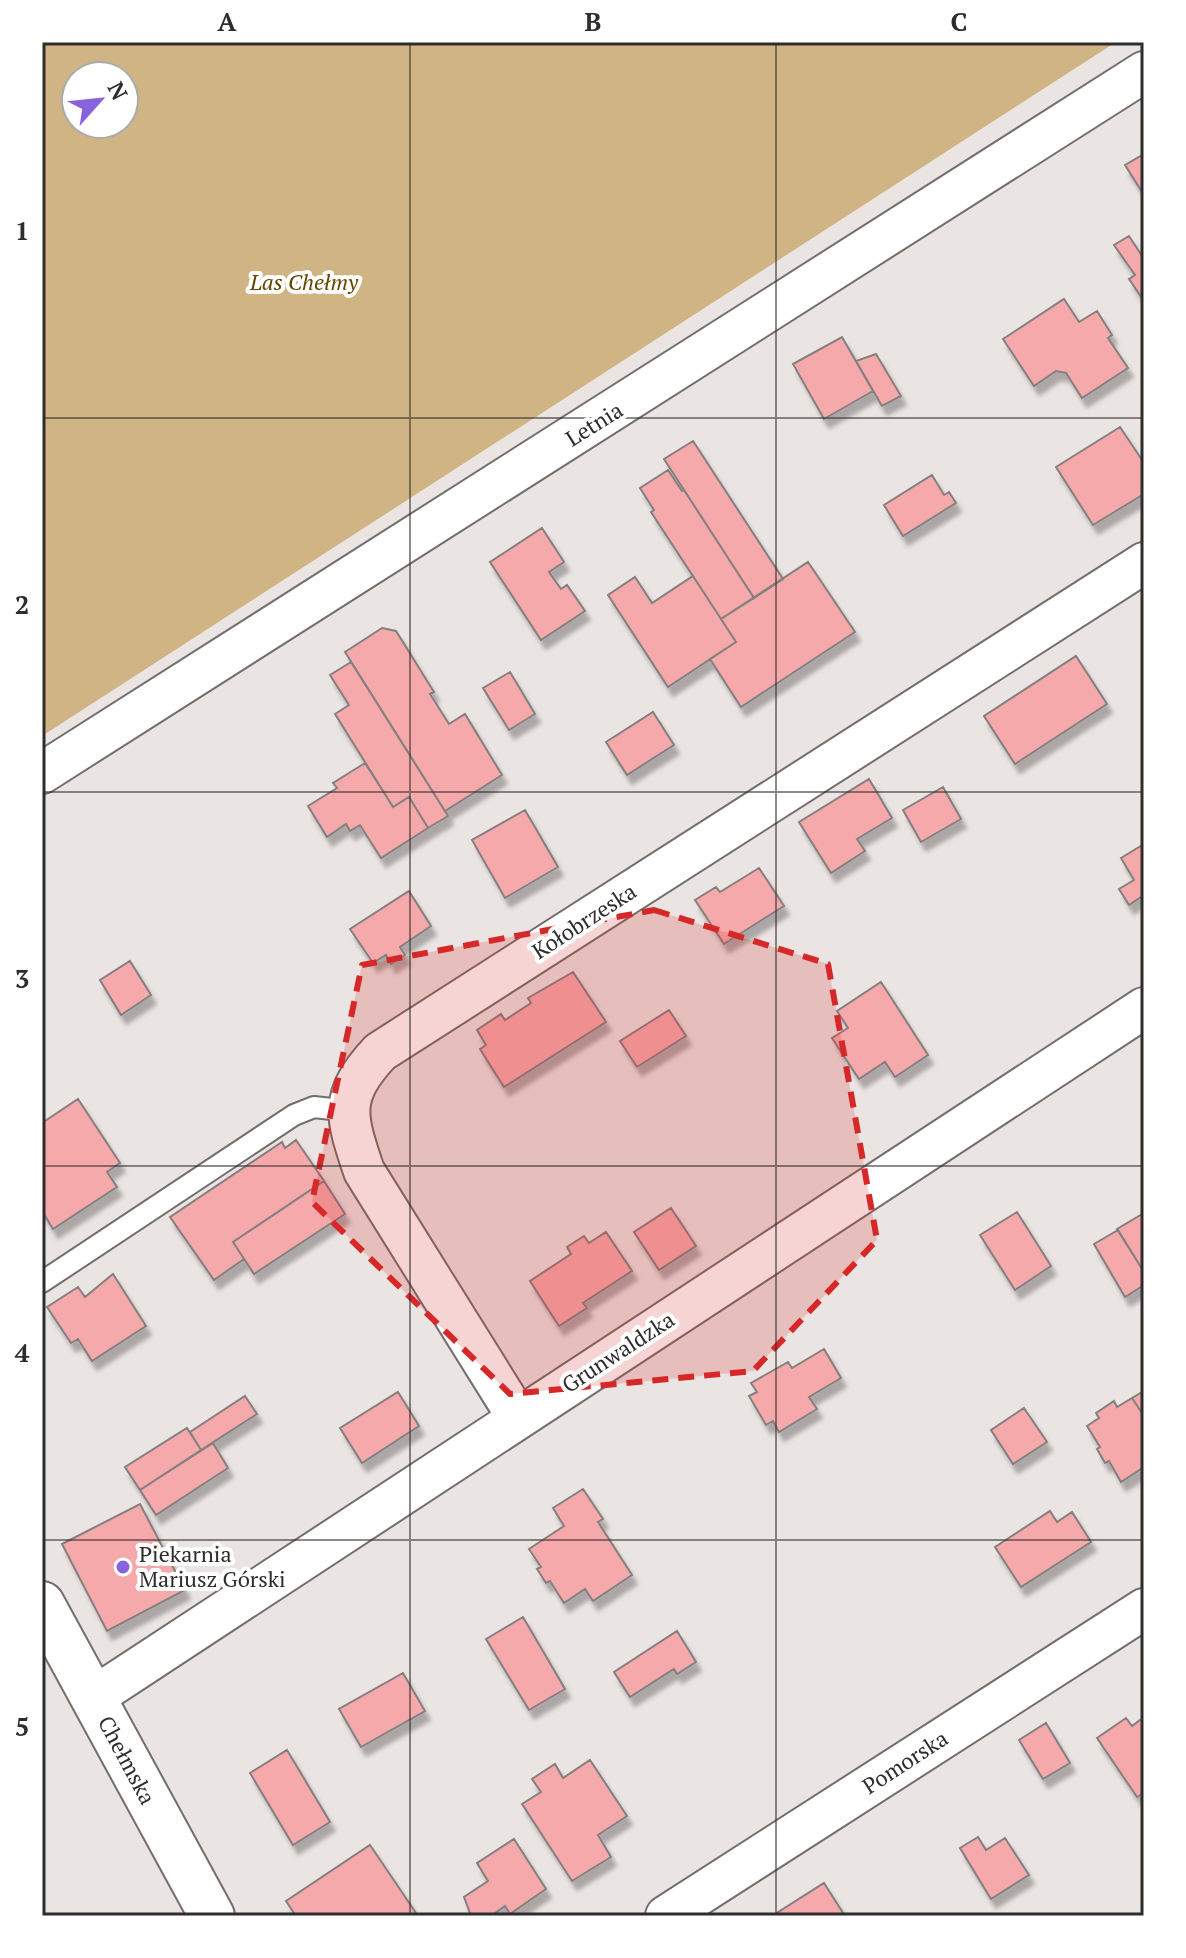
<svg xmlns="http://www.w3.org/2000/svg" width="1186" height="1958" font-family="'PT Serif',serif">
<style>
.green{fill:#d0b484;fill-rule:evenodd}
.building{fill:#f5a9aa;stroke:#857f7f;stroke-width:2;filter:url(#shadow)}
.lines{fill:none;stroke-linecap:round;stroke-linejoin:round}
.service-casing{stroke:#736e6c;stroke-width:24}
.minor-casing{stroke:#736e6c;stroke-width:44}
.tertiary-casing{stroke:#736e6c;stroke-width:48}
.service{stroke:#fff;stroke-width:20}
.minor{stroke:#fff;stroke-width:40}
.tertiary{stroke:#fff;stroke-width:44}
.marked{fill:#d62828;fill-opacity:0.2;stroke:#d62828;stroke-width:6;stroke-dasharray:16 10;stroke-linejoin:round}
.grid{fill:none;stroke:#2f2d2c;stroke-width:2;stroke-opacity:0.55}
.poi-dot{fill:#8963dd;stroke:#fff;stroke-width:3}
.labels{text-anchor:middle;stroke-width:8;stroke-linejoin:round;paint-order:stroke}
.park-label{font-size:22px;font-style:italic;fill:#644602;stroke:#fff}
.street-label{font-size:22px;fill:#2f2d2c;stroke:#fff}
.poi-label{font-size:22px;fill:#2f2d2c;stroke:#fff;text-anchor:start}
.neatline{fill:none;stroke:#2f2d2c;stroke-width:3}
.grid-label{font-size:26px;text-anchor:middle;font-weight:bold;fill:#2f2d2c}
</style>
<defs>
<filter id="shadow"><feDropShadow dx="5" dy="9" stdDeviation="2" flood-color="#0004"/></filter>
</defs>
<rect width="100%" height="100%" fill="#eae4e2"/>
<path class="green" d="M42 42H1116L42 736ZM76 76H124V124H76Z"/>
<path class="building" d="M1144 154V195L1125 165Z
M1129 236 1144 259V301L1129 279 1135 275 1114 245Z
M1064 299 1079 322 1097 311 1112 335 1108 338 1128 368 1082 398 1066 373 1056 371 1034 386 1003 339Z
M842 337 873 391 824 419 793 364Z
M876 354 901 396 882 406 856 361Z
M1120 427 1144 463V494L1093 525 1056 467Z
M693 441 783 579 754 598 664 459Z
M668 470 682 491 684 490 754 598 721 619 651 512 654 510 640 488Z
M932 475 944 495 949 492 956 503 903 536 884 505Z
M542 528 564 562 549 572 561 589 567 585 585 611 541 640 490 562Z
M808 562 855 632 741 707 710 659 736 642 721 619Z
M693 576 736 642 668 687 608 595 635 577 652 603Z
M382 628 396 631 434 692 430 694 449 724 465 714 502 775 445 811 345 652Z
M1076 656 1107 704 1015 764 984 716Z
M351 662 448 816 428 828 409 797 393 807 335 714 349 705 330 675Z
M510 672 535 714 509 730 483 688Z
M653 712 674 745 627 775 606 742Z
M365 763 393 807 409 797 428 828 381 858 360 825 350 831 346 824 327 837 308 806 337 788 333 783Z
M869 779 892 818 857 839 865 851 831 873 799 822Z
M943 787 961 819 921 842 903 810Z
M525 810 558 867 505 898 472 840Z
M1144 844V895L1129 905 1119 889 1134 880 1121 858Z
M759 868 784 906 724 944 695 900 716 887 720 892Z
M409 891 431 926 400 947 405 955 391 964 386 955 373 963 350 929Z
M130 961 151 995 121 1015 100 980Z
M573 972 606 1022 504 1087 480 1049 486 1045 477 1030 501 1014 505 1020 531 1003 528 998Z
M881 982 928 1055 895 1077 885 1062 859 1079 832 1038 848 1028 837 1011Z
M669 1010 686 1036 637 1067 620 1041Z
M78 1099 120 1163 107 1172 117 1187 53 1229 42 1211V1123Z
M296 1140 324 1181 233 1242 244 1259 214 1280 170 1217 282 1142 285 1148Z
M324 1181 345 1214 254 1274 233 1242Z
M671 1208 696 1246 659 1270 634 1232Z
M1017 1212 1051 1266 1015 1290 980 1235Z
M1144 1213V1272L1117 1229Z
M1118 1230 1144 1272V1285L1125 1297 1094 1244Z
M606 1232 632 1271 583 1303 587 1308 559 1326 530 1281 571 1254 567 1247 584 1236 589 1243Z
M113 1274 146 1326 92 1361 78 1339 71 1343 47 1307 78 1287 85 1297Z
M824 1349 841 1378 809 1397 817 1409 779 1432 773 1421 766 1425 749 1396 757 1392 751 1383 788 1362 792 1368Z
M1144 1391V1416L1132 1398Z
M398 1392 419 1426 362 1463 340 1428Z
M245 1396 257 1414 201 1450 190 1432Z
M1132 1398 1144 1416V1467L1121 1482 1109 1461 1105 1463 1097 1449 1100 1447 1087 1426 1099 1418 1096 1413 1114 1401 1117 1407Z
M1024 1408 1047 1442 1013 1464 991 1430Z
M187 1428 201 1450 140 1490 125 1467Z
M213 1443 228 1468 156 1515 140 1490Z
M583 1489 603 1519 598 1522 632 1575 593 1601 585 1589 564 1603 550 1581 546 1583 537 1569 541 1567 529 1549 564 1526 553 1508Z
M140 1504 185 1590 107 1631 62 1544Z
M1050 1511 1057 1522 1072 1512 1091 1542 1021 1587 995 1547Z
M523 1617 565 1689 529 1710 486 1639Z
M677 1631 696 1662 677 1674 674 1669 630 1697 614 1672Z
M403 1673 425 1711 361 1747 339 1709Z
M1144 1717V1793L1137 1797 1097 1738 1126 1718 1132 1726Z
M1046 1723 1070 1763 1043 1779 1019 1740Z
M287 1750 330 1822 293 1845 250 1773Z
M590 1760 627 1816 598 1835 611 1857 572 1881 522 1804 541 1792 532 1779 555 1764 563 1778Z
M978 1837 986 1850 1005 1838 1029 1875 991 1899 960 1848Z
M514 1839 546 1889 510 1914 505 1906 491 1916H471L464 1897 488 1881 477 1863Z
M370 1845 418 1916H296L286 1901Z
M824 1883 845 1916H772Z"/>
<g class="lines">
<g class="service-casing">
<path id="service" d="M42 1282 294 1115 314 1107 349 1111"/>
</g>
<g class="minor-casing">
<path id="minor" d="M42 773 1144 72
M518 1418 364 1171C346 1117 338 1097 380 1052L1144 563
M94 1697 1144 1008
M666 1916 1144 1609"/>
</g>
<g class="tertiary-casing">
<path id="tertiary" d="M42 1604 212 1916"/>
</g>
<use href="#service" class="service"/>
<use href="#minor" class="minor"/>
<use href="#tertiary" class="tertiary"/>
</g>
<path class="marked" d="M654 910 828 964 877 1240 753 1371 510 1394 312 1202 362 965Z"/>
<path class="grid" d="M410 42V1916M776 42V1916M42 418H1144M42 792H1144M42 1166H1144M42 1540H1144"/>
<circle class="poi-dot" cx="123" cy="1567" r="8"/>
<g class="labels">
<g class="park-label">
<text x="304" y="290">Las Chełmy</text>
</g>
<g class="street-label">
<text transform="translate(594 424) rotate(-32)" y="8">Letnia</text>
<text transform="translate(584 921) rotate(-33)" y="8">Kołobrzeska</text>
<text transform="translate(618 1352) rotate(-33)" y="8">Grunwaldzka</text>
<text transform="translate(127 1760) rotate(62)" y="8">Chełmska</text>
<text transform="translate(905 1762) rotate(-33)" y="8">Pomorska</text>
</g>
<g class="poi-label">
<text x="139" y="1562">Piekarnia<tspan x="139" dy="25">Mariusz Górski</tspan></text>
</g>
</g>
<rect width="1186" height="1958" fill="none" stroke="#ffffff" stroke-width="88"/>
<g transform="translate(100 100) rotate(63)"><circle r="38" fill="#ffffff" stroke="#acabab" stroke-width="2"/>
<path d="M0-6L14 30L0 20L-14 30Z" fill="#8963dd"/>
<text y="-12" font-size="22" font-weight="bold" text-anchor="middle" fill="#2f2d2c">N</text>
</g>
<rect x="44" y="44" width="1098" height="1870" class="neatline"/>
<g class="grid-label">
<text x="227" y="31">A</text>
<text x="593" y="31">B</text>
<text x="959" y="31">C</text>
<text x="22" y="240">1</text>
<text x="22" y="614">2</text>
<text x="22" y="988">3</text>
<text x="22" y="1362">4</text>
<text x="22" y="1736">5</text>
</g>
</svg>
